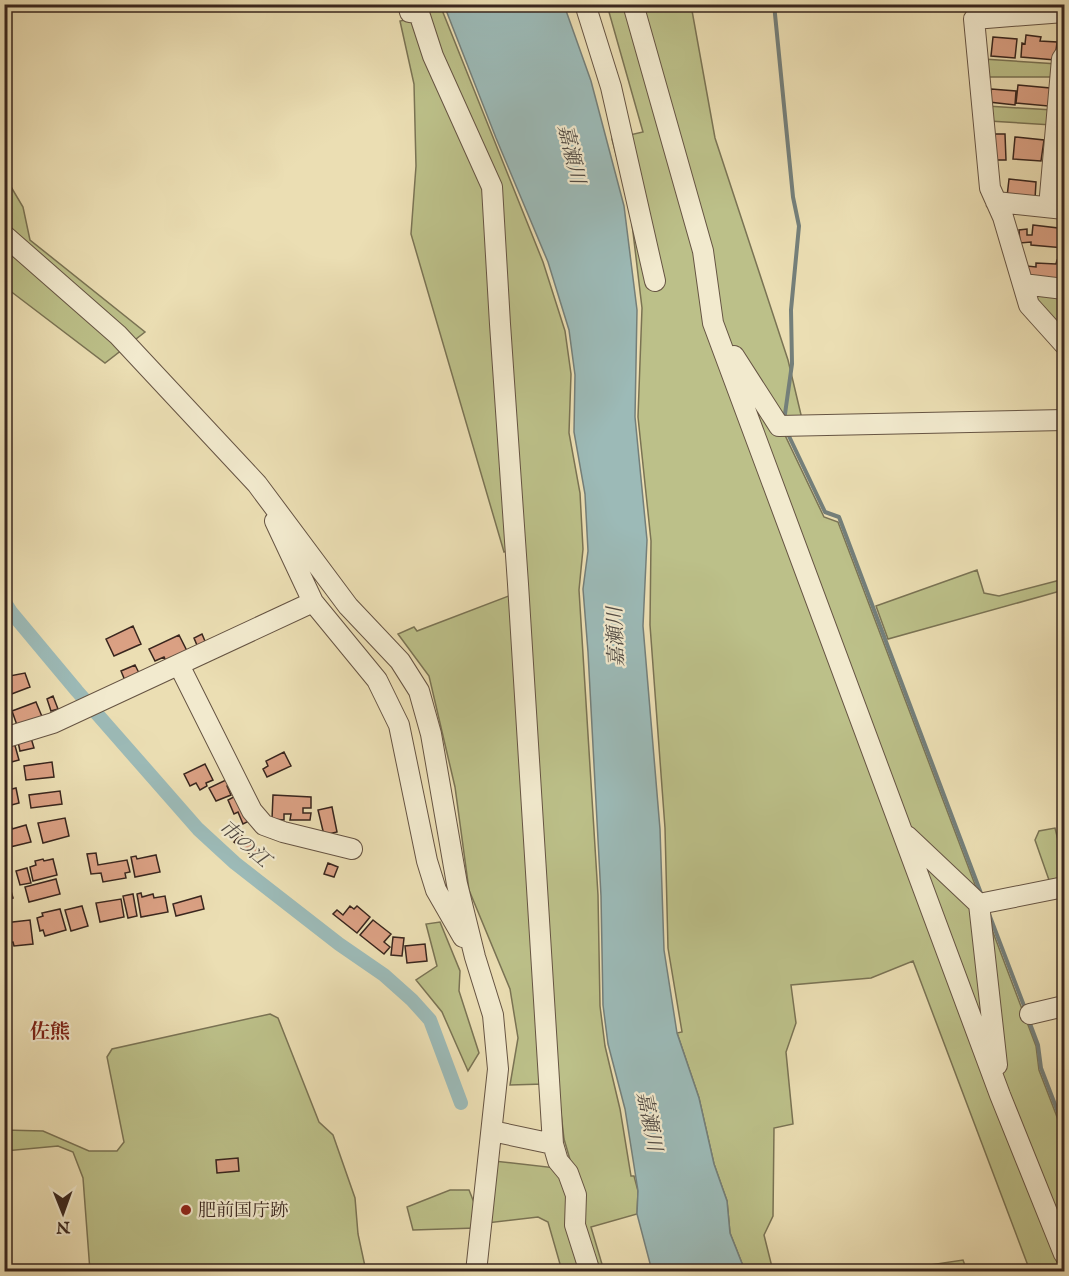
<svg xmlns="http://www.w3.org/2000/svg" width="1069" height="1276" font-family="'IM FELL English','Noto Serif JP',serif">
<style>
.green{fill:#bcc089;stroke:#7a7354;stroke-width:1.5}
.water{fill:#9cbab7;stroke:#747f7a;stroke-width:1.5}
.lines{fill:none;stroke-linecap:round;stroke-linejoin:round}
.stream{stroke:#747f7a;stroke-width:4}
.canal{stroke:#9cbab7;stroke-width:14}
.building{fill:#daa083;stroke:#39261e;stroke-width:1.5}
.minor-casing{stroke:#665443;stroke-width:22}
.minor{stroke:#f2eace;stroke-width:20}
.poi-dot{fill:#8f2418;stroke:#f2eace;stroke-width:2}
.labels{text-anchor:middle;stroke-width:4.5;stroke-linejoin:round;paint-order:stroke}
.poi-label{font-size:18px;fill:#39261e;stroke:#f2eace;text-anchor:start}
.water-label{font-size:20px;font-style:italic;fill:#524b44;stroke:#f2eace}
.neighbourhood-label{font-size:20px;font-weight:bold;fill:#7a1f14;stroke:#f2eace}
</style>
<rect width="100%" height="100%" fill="#ebdeb3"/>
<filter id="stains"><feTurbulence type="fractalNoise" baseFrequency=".00333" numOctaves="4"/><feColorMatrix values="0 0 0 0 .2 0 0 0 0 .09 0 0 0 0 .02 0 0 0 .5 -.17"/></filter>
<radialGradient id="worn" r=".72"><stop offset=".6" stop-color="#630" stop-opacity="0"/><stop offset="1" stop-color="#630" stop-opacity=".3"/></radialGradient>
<path class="green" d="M412 5H440L543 262 565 331 571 374 569 433 580 493 583 549 579 590 598 895 600 1006 605 1046 620 1109 631 1176H634L638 1191 637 1214 591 1227 604 1271H562L548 1222 538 1217 487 1223 494 1161 573 1170 564 1139 551 1025 512 549 504 552 411 234 416 166 414 84 400 21 415 18Z
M607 5H691L715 138 788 360 802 419 783 431 824 517 838 522 1036 1046 1039 1070 1064 1135V1271H1030L913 961 871 978 791 985 796 1023 786 1052 793 1124 774 1128 773 1216 764 1235 773 1271H745L730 1233 727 1201 714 1164 699 1098 677 1033 682 1032 668 948 665 828 650 625 651 541 638 417 642 308 630 207 612 139 643 132Z
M983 59 1058 64 1056 77H984Z
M987 106 1053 110 1052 125 989 121Z
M4 175 23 207 30 240 145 332 105 363 5 287Z
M1036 291 1059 294 1058 331 1034 299Z
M977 570 984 593 999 596 1064 579V590L888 639 876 606Z
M514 594 544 1084 510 1085 518 1038 510 989 469 890 455 787 429 676 398 634 414 627 417 631Z
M1055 828 1064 864V880L1050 883 1035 840 1039 831Z
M440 922 460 971 459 991 479 1053 468 1071 442 1012 416 980 437 966 426 924Z
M270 1014 278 1018 319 1122 333 1135 355 1198 358 1234 366 1271H90L83 1178 73 1152 58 1146 5 1151V1130L43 1131 89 1151H117L124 1142 107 1057 112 1049Z
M450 1190H469L477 1210 476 1228 413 1230 407 1207Z
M963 1260 967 1271H897V1270Z"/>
<path class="water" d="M444 5H564L591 81 624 206 637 310 635 417 647 540 643 626 660 829 664 950 677 1033 699 1098 714 1164 727 1201 730 1233 745 1271H652L637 1214 638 1191 625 1109 608 1044 603 1005 601 896 588 652 583 589 588 551 585 494 574 432 575 375 569 330 548 262 496 138Z"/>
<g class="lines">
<path class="stream" d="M774 4 793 197 799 226 791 310 792 364 784 421
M787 432 825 512 839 517 982 896
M989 914 1026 1011
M1029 1021 1038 1045 1041 1068 1064 1128"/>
<path class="canal" d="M4 601 11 612 77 691 198 829 235 863 339 944 384 975 412 1000 430 1020 461 1103"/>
</g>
<path class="building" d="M1026 35 1041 37 1040 41 1057 42 1055 60 1021 57 1022 43 1025 44Z
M993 37 1017 39 1015 58 991 56Z
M1018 85 1050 88 1048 106 1016 103Z
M991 89 1016 91 1015 105 989 102Z
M993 134H1005L1006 160H993Z
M1015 137 1044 140 1041 161 1013 159Z
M1009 179 1036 182 1035 199 1007 197Z
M1033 225 1058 228V230L1064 231V248L1031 245V242L1020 243 1019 230 1027 229V235H1032Z
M1057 260 1064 261V277H1059V281L1032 278 1026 274 1027 266 1036 267V263L1056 264Z
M133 626 141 644 114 656 106 639Z
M202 634 207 646 199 650 194 638Z
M179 635 187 651 166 661 164 657 155 661 149 649Z
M135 665 141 677 126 683 121 671Z
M25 673 30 687 9 695 4 677Z
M53 696 58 709 51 711 47 699Z
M36 702 43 719 18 728 12 711Z
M31 738 34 748 20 751 18 742Z
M14 742 19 760 4 764V745Z
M284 752 291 766 267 777 263 769 268 766 266 761Z
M52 762 54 777 26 780 24 766Z
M205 764 213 780 206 783 207 786 200 790 196 783 190 786 184 774Z
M228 779 230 784 227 786 231 795 216 801 209 788Z
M16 788 19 803 4 807V791Z
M60 791 62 804 31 808 29 795Z
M239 794 251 820 243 824 238 812 234 814 228 800Z
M273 795 311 797V808H303V813H311L310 820H290L291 814H284V820L272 819Z
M332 807 337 832 324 835 318 810Z
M65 818 69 836 43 843 38 823Z
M10 821 12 829 26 825 31 842 10 847 4 825V823Z
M240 834 260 850 254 857 234 842Z
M96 853 98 865 127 860 130 872 125 873 126 878 103 882 101 873 91 874 87 854Z
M156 855 160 872 135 877 131 857 136 856 137 859Z
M43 859 44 861 53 859 57 875 33 881 30 867 36 865 35 861Z
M328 863 338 867 334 877 324 874Z
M4 866 13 898 4 901Z
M27 868 31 883 20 885 16 871Z
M56 879 60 894 29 902 25 887Z
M141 893 142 897 153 894 154 898 165 896 168 912 141 917 137 894Z
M133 894 137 916 128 918 123 896Z
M201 896 204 909 176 916 173 904Z
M121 899 124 917 100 922 96 903Z
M82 906 88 926 71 931 65 910Z
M350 906 354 909 357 906 370 917 357 933 333 914 337 910 343 915Z
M60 909 66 930 45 936 43 930 40 931 37 918 43 916 42 913Z
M30 920 33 944 14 946 13 942 4 943V923Z
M373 920 391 934 384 942 390 947 384 954 360 935Z
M393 937 404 938 402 956 391 955Z
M425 944 427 961 407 963 405 946Z
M238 1158 239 1171 217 1173 216 1160Z"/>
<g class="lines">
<g class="minor-casing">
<path id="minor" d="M408 4 410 12 419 13 433 56 492 187 500 324 518 584 553 1144
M585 4 611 87 655 281
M633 4 703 251 713 323 1000 1095 1064 1254
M1064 12 974 19 990 188 1003 217 1029 305 1064 344
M996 202 1064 209
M1049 207 1062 59 1064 56
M4 235 118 335 257 484 348 606 400 661 419 691 431 734 457 884 475 957 493 1015 498 1069 476 1272
M1023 284 1064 289
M734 356 779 426 1064 420
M313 602 377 680 399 725 427 861 436 890 463 937
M179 665 252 811 264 825 283 832 352 849
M4 738 53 723 313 602 275 521
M907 836 979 904 997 1065
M979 904 1064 887
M1030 1014 1064 1006
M492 1131 553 1144 558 1161 568 1173 576 1195 575 1225 590 1272"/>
</g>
<use href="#minor" class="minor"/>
</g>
<circle class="poi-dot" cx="186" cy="1210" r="6"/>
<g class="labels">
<g class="poi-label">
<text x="198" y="1216">肥前国庁跡</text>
</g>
<g class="water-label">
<text transform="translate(572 154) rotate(77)" y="7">嘉瀬川</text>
<text transform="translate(615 637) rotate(-92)" y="7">嘉瀬川</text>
<text transform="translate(245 843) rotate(41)" y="7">市の江</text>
<text transform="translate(650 1121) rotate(79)" y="7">嘉瀬川</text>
</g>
<g class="neighbourhood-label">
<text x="50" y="1038">佐熊</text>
</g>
</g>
<rect width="1069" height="1276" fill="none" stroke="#ebdeb3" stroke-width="24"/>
<rect x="6" y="6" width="1057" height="1264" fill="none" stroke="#39261e" stroke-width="3"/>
<rect x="12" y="12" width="1045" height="1252" fill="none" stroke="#39261e" stroke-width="1.5"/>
<g transform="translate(63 1213) rotate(179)" stroke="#f2eace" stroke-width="4.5" paint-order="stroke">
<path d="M0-4.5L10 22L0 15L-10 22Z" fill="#39261e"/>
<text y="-9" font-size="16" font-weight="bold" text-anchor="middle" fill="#39261e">N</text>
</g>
<rect width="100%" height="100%" filter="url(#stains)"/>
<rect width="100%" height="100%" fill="url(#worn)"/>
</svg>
